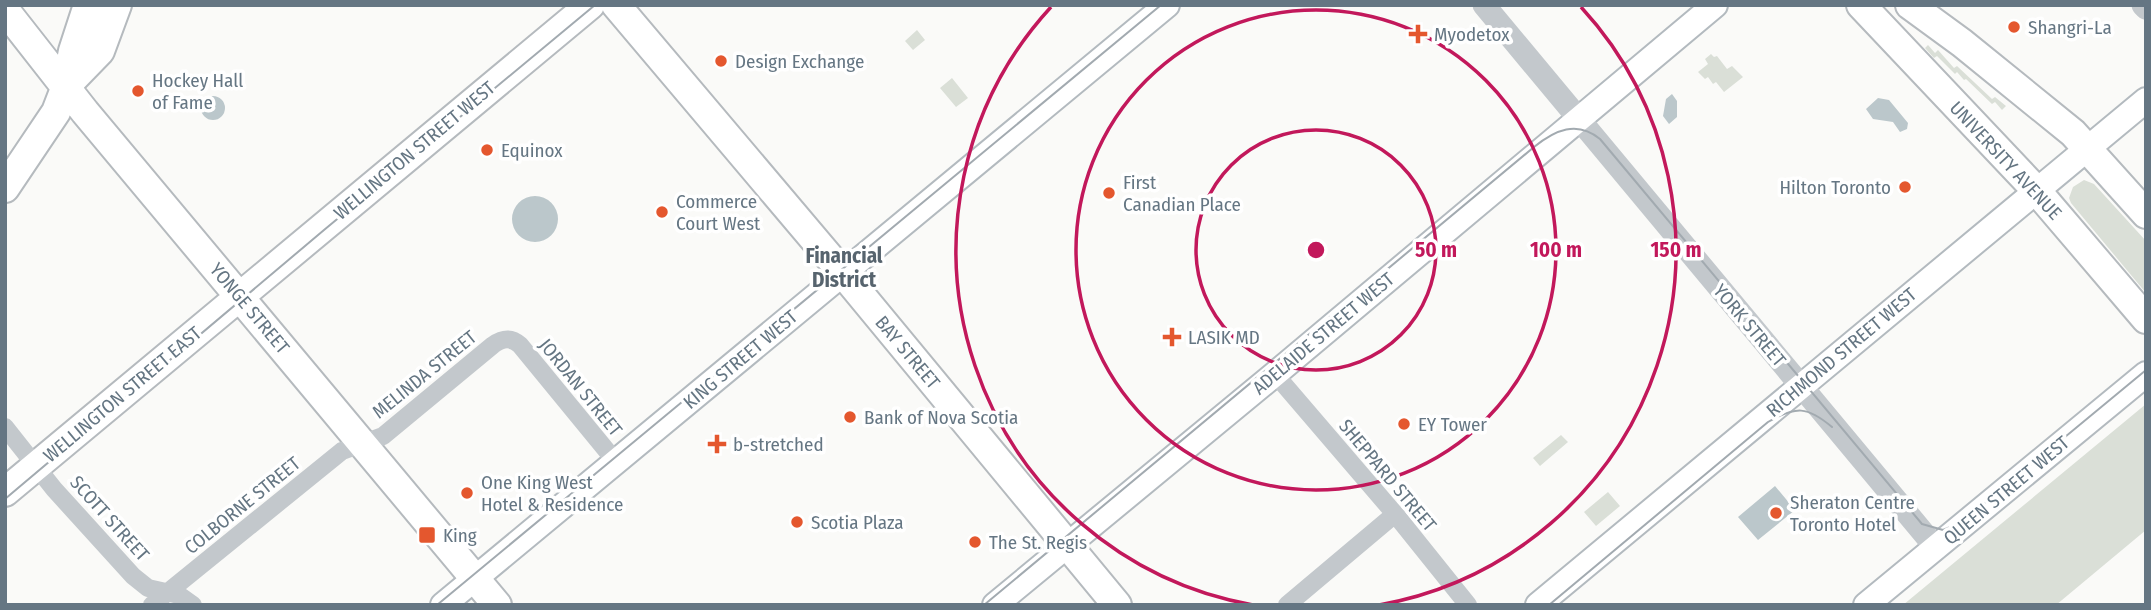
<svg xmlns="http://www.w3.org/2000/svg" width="2151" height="610" font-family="'Fira Sans Condensed',sans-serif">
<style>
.green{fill:#dadfd7}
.water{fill:#bbc7cb}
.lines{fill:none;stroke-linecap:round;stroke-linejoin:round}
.secondary-casing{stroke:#b3babf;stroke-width:28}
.primary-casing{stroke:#b5babe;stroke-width:32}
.minor{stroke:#c3c8cc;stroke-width:18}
.tertiary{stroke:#c3c8cc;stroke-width:23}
.secondary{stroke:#fff;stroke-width:24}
.primary{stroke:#fff;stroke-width:28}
.tram{stroke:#a2aab0;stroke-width:2}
.ring{fill:none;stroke:#c2185b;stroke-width:3.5}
.poi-dot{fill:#e4572e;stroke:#fff;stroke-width:2.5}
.labels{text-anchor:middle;stroke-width:7;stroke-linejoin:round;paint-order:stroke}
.poi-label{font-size:19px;fill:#657683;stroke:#fff;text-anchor:start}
.street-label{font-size:19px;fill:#657683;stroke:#fff}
.neighbourhood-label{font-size:21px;font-weight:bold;fill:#57646e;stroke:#fff}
.centre{fill:#c2185b;stroke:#fff;stroke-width:3.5}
.ring-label{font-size:21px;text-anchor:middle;font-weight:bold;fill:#c2185b;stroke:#fff;stroke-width:7;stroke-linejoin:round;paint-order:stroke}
</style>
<rect width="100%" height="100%" fill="#fafaf8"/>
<path class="green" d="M917 30 925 40 913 50 905 41Z
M1928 45 1935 53 1938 50 1954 68 1957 66 1992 99 1995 97 2006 106 2002 110 1995 102 1992 104 1966 79 1964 80 1957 72 1955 74 1937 56 1934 58 1925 48Z
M1711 54 1714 57 1717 56 1727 69 1732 66 1743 77 1724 92 1716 82 1713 84 1708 77 1705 79 1698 72 1708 64 1705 59Z
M952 78 968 98 956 107 940 88Z
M2084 180 2094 184 2146 241V293L2071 203 2069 198 2073 187Z
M2146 404V530L2056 605H1903Z
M1561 435 1568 442 1540 466 1533 458Z
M1608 492 1620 506 1596 526 1584 512Z"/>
<path class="water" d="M1672 94 1677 101V117L1669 124 1663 116 1666 99Z
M201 108a12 12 0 1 1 24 0a12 12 0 1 1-24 0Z
M1878 98 1889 100 1908 123 1907 129 1900 132 1893 122 1873 119 1866 109Z
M512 219a23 23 0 1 1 46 0a23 23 0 1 1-46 0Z
M1775 486 1795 510 1758 540 1738 517Z"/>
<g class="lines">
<g class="secondary-casing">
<path id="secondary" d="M443 605 1167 5
M995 605 1275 374 1715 5
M1538 605 2146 100
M1866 605 2146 374"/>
</g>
<g class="primary-casing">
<path id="primary" d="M616 5 841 271 1117 605
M1861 5 2036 190 2146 319
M1910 5 1962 43 2073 133 2146 214
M5 10 85 112 497 605
M66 86 100 51 117 5
M5 188 56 112 66 86 73 51 88 5
M5 492 590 5"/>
</g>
<path class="minor" d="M1275 374 1395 514 1468 605
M5 427 54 489 133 576 148 588 179 595 193 605
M152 605 342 451 383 436 493 345C503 338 511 337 520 345L616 462
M1287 605 1395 514"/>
<path class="tertiary" d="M1484 5 1936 548
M2143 5 2146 8"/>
<use href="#secondary" class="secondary"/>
<use href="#primary" class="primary"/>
<path class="tram" d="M5 499 324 230 595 5
M437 605 1161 5
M984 605 1534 147C1555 130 1577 120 1600 139L1922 524 1943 530 1962 522 2146 370
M1549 605 1768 422C1796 406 1807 406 1832 427"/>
</g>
<g class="ring">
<circle cx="1316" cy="250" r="120"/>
<circle cx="1316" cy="250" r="240"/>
<path d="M1253 605A360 360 0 0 1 1051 7M1581 7A360 360 0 0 1 1379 605"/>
</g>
<g class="poi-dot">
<circle cx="2014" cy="27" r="7"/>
<path d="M1414.5 23.5h7v7h7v7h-7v7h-7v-7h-7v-7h7z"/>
<circle cx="721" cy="61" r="7"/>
<circle cx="138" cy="91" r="7"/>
<circle cx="487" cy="150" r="7"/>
<circle cx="1905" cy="187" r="7"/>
<circle cx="1109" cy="193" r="7"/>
<circle cx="662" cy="212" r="7"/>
<path d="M1168.5 326.5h7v7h7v7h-7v7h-7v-7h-7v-7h7z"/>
<circle cx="850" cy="417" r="7"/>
<circle cx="1404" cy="424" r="7"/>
<path d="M713.5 433.5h7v7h7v7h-7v7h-7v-7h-7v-7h7z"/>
<circle cx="467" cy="493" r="7"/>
<circle cx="1776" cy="513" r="7"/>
<circle cx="797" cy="522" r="7"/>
<rect x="418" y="526" width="18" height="18" rx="3.5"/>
<circle cx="975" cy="542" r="7"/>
</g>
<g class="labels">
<g class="poi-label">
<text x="2028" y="34">Shangri-La</text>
<text x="1434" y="41">Myodetox</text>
<text x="735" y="68">Design Exchange</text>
<text x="152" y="87">Hockey Hall<tspan x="152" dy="22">of Fame</tspan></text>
<text x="501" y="157">Equinox</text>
<text x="1123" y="189">First<tspan x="1123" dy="22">Canadian Place</tspan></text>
<text x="1891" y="194" text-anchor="end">Hilton Toronto</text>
<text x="676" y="208">Commerce<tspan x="676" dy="22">Court West</tspan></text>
<text x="1188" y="344">LASIK MD</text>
<text x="864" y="424">Bank of Nova Scotia</text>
<text x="1418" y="431">EY Tower</text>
<text x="733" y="451">b-stretched</text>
<text x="481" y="489">One King West<tspan x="481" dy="22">Hotel &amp; Residence</tspan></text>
<text x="1790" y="509">Sheraton Centre<tspan x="1790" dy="22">Toronto Hotel</tspan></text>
<text x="811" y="529">Scotia Plaza</text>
<text x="443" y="542">King</text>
<text x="989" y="549">The St. Regis</text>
</g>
<g class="street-label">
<text transform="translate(414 150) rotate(-40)" y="7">WELLINGTON STREET WEST</text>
<text transform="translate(2006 160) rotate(47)" y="7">UNIVERSITY AVENUE</text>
<text transform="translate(250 308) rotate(50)" y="7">YONGE STREET</text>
<text transform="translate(1750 325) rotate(50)" y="7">YORK STREET</text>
<text transform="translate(1323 333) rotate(-40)" y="7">ADELAIDE STREET WEST</text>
<text transform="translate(908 352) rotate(50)" y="7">BAY STREET</text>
<text transform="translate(1841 352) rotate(-40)" y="7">RICHMOND STREET WEST</text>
<text transform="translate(740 359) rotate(-40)" y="7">KING STREET WEST</text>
<text transform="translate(424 374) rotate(-39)" y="7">MELINDA STREET</text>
<text transform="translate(581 387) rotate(51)" y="7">JORDAN STREET</text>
<text transform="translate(122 394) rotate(-40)" y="7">WELLINGTON STREET EAST</text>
<text transform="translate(1388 475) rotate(50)" y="7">SHEPPARD STREET</text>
<text transform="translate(2006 490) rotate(-40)" y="7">QUEEN STREET WEST</text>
<text transform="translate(242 505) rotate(-39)" y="7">COLBORNE STREET</text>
<text transform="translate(110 518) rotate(48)" y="7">SCOTT STREET</text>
</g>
<g class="neighbourhood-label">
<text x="844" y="263">Financial<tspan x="844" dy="24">District</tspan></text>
</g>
</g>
<circle cx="1316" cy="250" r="10" class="centre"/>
<g class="ring-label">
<text x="1436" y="257">50 m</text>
<text x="1556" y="257">100 m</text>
<text x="1676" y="257">150 m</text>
</g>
<rect width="2151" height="610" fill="none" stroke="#657683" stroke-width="14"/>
</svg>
